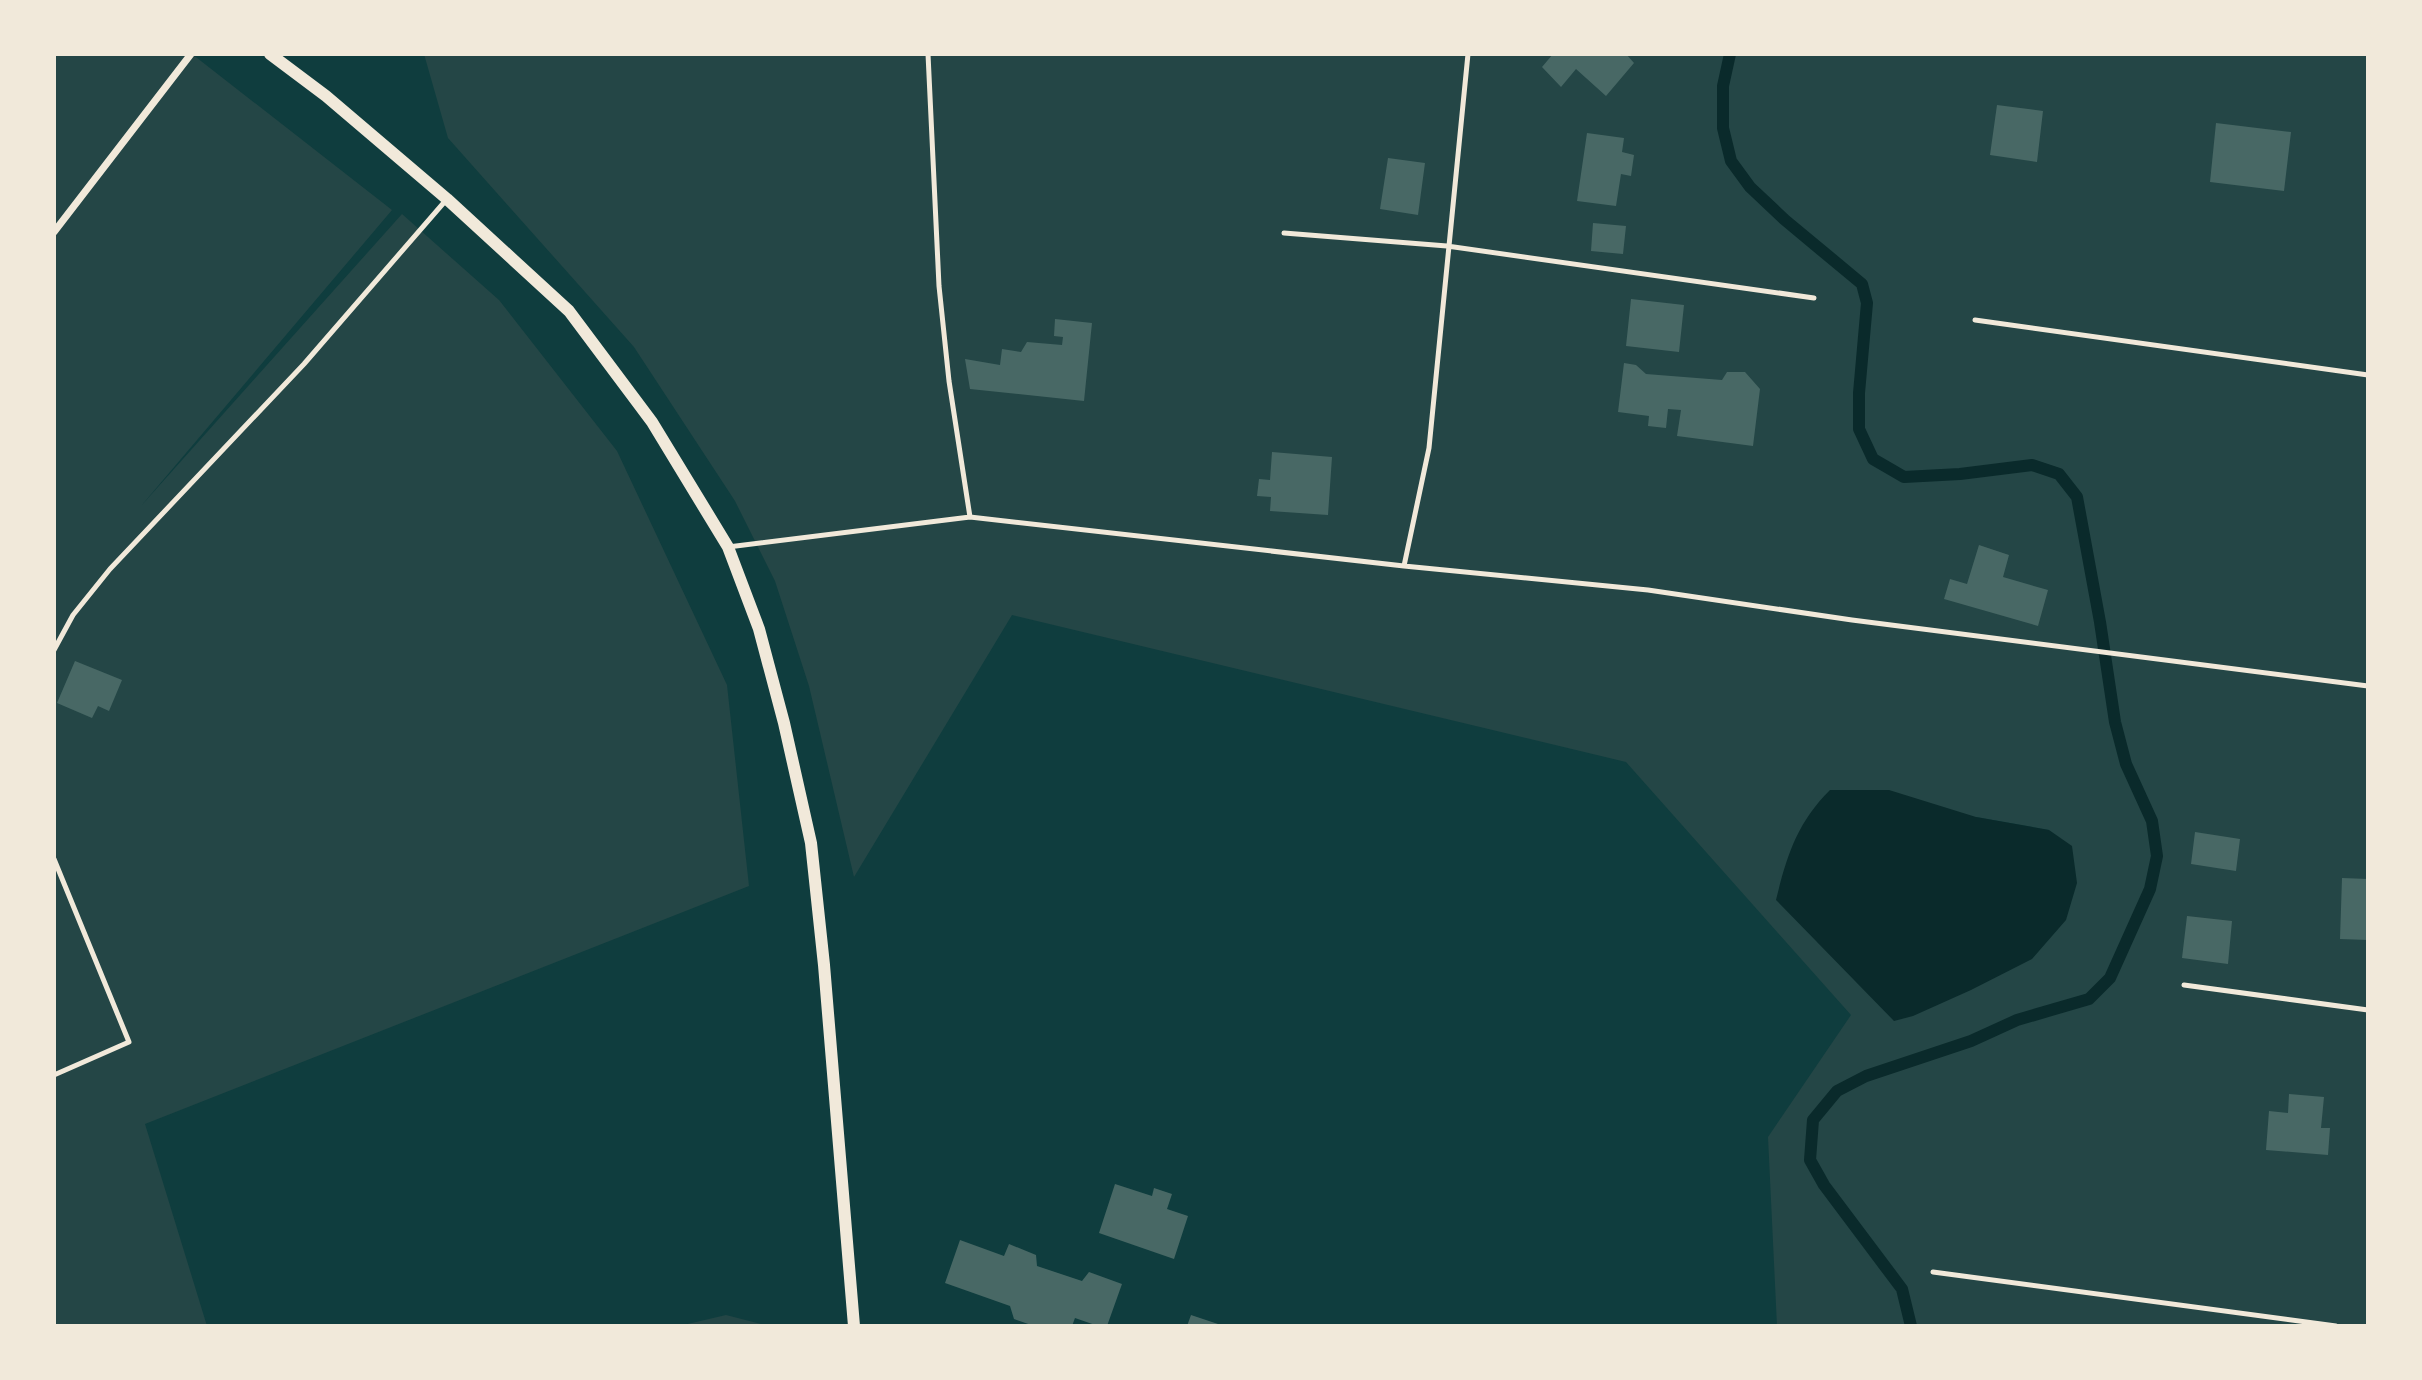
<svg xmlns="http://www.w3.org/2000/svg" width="2422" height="1380" font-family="Helvetica,sans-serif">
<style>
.green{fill:#244646;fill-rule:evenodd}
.water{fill:#0a2a2b}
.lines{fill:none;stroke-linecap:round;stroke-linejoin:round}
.stream{stroke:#0a2a2b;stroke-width:12}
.building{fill:#486865}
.service{stroke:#f1e9da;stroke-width:5}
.minor{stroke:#f1e9da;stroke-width:7}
.tertiary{stroke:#f1e9da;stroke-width:12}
</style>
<rect width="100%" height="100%" fill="#0f3d3e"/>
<path class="green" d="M54 54H192L392 210 141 506 402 214 499 300 617 451 727 685 749 886 145 1124 207 1326H54Z
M424 54H2368V1326H1777L1768 1137 1851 1015 1626 762 1012 615 854 877 809 686 775 581 735 501 634 347 448 138ZM1976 817 2049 830 1776 900Z
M726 1315 769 1326H679Z"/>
<path class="water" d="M1830 790H1889L1976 817 2049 830 2072 846 2077 883 2066 920 2032 959 1971 990 1913 1016 1894 1021 1776 900C1787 855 1797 823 1830 790Z"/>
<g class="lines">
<path class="stream" d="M1730 54 1723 86V128L1731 161 1750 187 1785 220 1862 284 1867 303 1859 393V429L1873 459 1904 477 1960 474 2032 465 2059 474 2077 497 2100 622 2115 722 2126 764 2152 821 2157 856 2150 889 2110 978 2089 999 2017 1020 1971 1041 1866 1076 1837 1091 1813 1120 1810 1160 1824 1185 1902 1289 1911 1326"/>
</g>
<path class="building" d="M1553 54H1626L1634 63 1606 96 1576 69 1561 87 1542 67Z
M1997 105 2043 111 2037 162 1990 155Z
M2216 123 2291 132 2284 191 2210 182Z
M1587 133 1624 138 1622 152 1634 155 1631 176 1621 174 1616 206 1577 201Z
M1388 158 1425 163 1418 215 1380 209Z
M1593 223 1626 226 1623 254 1591 251Z
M1631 299 1684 305 1679 352 1626 346Z
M1055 319 1092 323 1084 401 970 389 965 359 1000 365 1002 349 1021 352 1027 342 1062 345 1063 337 1054 336Z
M1624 363 1636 365 1646 374 1722 380 1727 372H1745L1760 389 1753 446 1677 436 1681 410 1668 409 1666 428 1648 426 1649 416 1618 412Z
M1272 452 1332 457 1328 515 1270 511 1271 497 1257 496 1259 479 1270 480Z
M1979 545 2009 555 2003 577 2048 590 2038 626 1944 599 1950 579 1967 584Z
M75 661 122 680 109 711 98 706 92 718 57 703Z
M2195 832 2240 839 2236 871 2191 864Z
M2342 878 2368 879V940L2340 939Z
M2187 916 2232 921 2228 964 2182 958Z
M2289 1094 2324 1097 2321 1128H2330L2328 1155 2266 1150 2269 1111 2288 1113Z
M1115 1184 1152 1196 1154 1188 1172 1194 1167 1209 1188 1216 1174 1259 1099 1233Z
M960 1240 1004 1256 1009 1244 1036 1255 1037 1266 1082 1281 1089 1272 1122 1284 1107 1326H1098L1075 1318 1072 1326H1034L1014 1319 1010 1306 945 1283Z
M1191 1315 1221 1325V1326H1187Z"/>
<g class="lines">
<path class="service" d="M928 54 939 286 949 381 970 517
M1284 233 1447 246 1814 298
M1975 320 2368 375
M728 547 970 517 1404 566 1648 590 1852 620 2368 686
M1404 566 1429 448 1468 54
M54 650 73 615 110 569 304 364 447 199
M54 859 129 1042 54 1075
M2184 985 2368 1010
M1933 1272 2336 1326"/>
<path class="minor" d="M54 232 191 54"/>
<path class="tertiary" d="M270 54 326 96 447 199 569 311 652 422 728 547 759 629 784 723 811 843 824 965 854 1326"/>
</g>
<rect width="2422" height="1380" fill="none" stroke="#f1e9da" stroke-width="112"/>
</svg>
